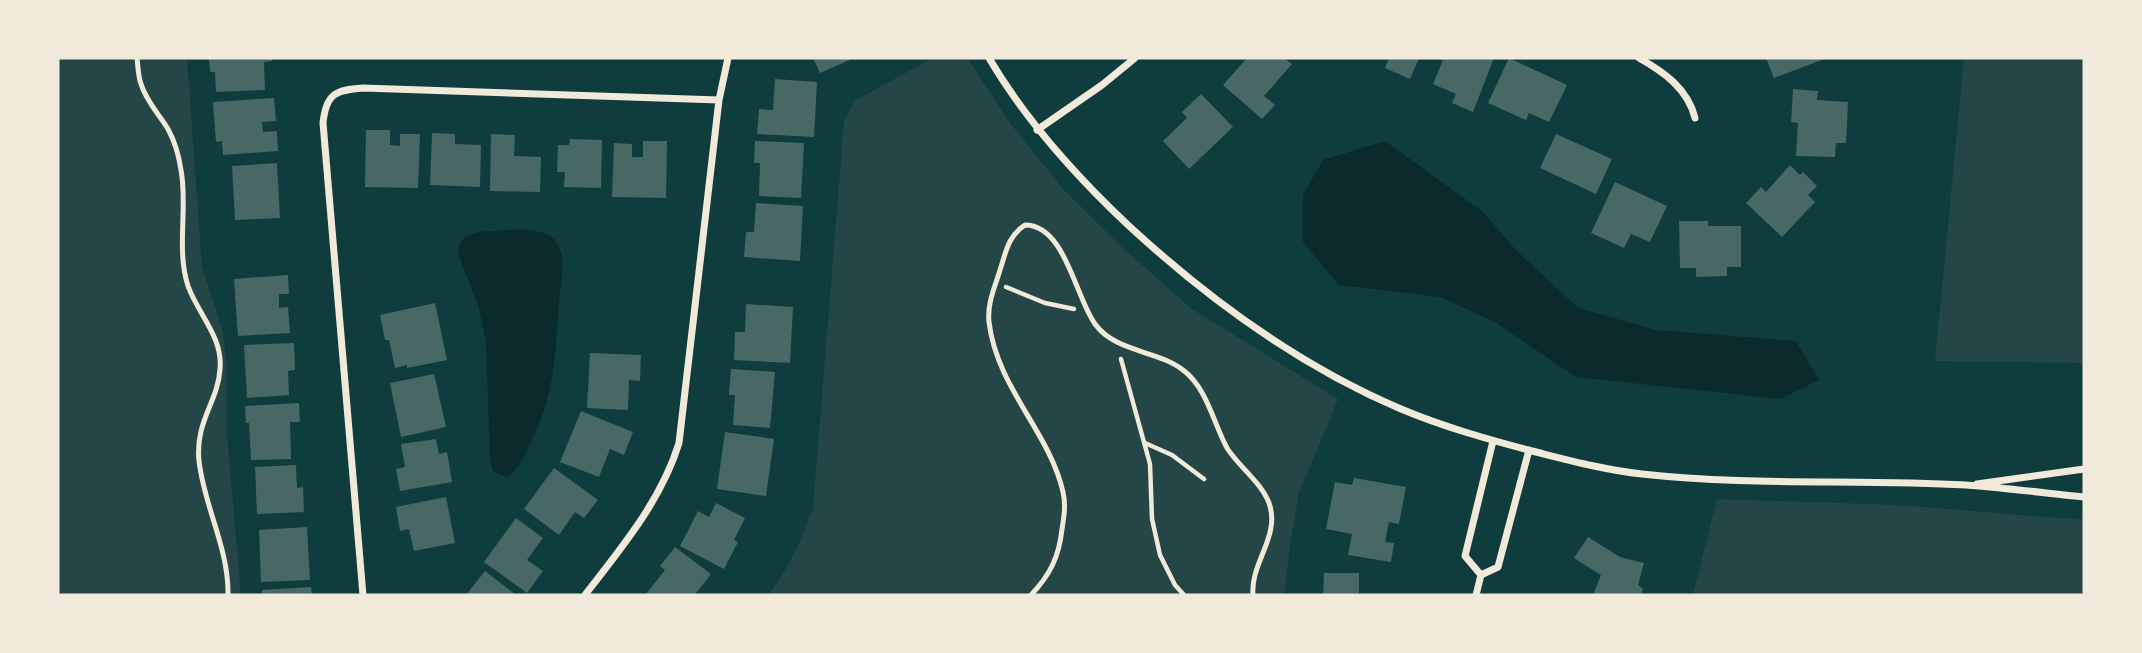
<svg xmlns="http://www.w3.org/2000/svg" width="2142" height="653" font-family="'Work Sans',sans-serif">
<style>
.green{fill:#244646}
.water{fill:#0a2a2b}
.building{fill:#486865}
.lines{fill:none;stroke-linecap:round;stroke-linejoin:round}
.path{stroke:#f1e9da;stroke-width:4.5}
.service{stroke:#f1e9da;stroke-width:5}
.minor{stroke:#f1e9da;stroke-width:7}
</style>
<rect width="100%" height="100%" fill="#0f3d3e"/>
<path class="green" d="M58 58H187L202 267 222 329 227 363V435L241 595H58Z
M933 58H967L1010 123 1063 189 1126 251 1192 309 1338 399 1299 493 1291 539 1284 595H768C789 569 801 540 813 508L844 122 854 101Z
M1964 58H2084V363L1935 361Z
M1717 499 1898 505 2084 520V595H1693Z"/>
<path class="water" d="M1385 141 1483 212 1515 249 1578 308 1656 330 1796 341 1819 380 1780 399 1576 377 1495 322 1440 297 1339 285 1303 242V195L1323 160Z
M487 231C506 231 545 224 557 243 560 247 561 254 563 259 563 277 559 294 558 313 555 365 553 400 528 448 522 460 518 471 506 477L493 471 490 458 486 344 479 308 458 253C460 235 471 233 487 231Z"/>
<path class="building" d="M209 58H272V61L264 62 265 90 216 92 215 72H210Z
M813 58H854L820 73Z
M1247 58H1284L1292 64 1264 96 1275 105 1262 119 1223 85Z
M1389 58H1419L1410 79 1385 68Z
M1437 58H1494L1473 112 1452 103 1456 94 1433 84 1443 60Z
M1509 58 1567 85 1549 122 1529 113 1526 120 1488 103Z
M1766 58H1827L1774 78Z
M775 79 817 82 814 137 757 134 759 109 773 110Z
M1793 89 1818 91 1817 100 1848 102 1846 143H1836L1835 157 1796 156 1798 123 1791 122Z
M1201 94 1233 127 1189 169 1163 141 1187 118 1182 112Z
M274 98 276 121 262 122 263 132 277 131 278 151 223 155 222 141 216 142 213 102Z
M366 130H390V145L400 146V134H420L418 188 365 187Z
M432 133 455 134V144L481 145 480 187 430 185Z
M491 134 515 135 514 156 541 157 540 192 490 191Z
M1556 134 1612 159 1596 194 1540 168Z
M570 139 602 140 601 188 564 187 565 172H557L558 145H569Z
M643 141H667L666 198 612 197 614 143 632 144V157H643Z
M755 141 804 143 801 198 759 196 760 163H754Z
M277 163 280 218 235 220 232 166Z
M1790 165 1800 175 1803 172 1817 186 1808 195 1815 202 1782 237 1746 203 1761 187 1766 192Z
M1615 182 1667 206 1650 242 1631 234 1624 248 1591 233Z
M756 203 803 206 800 261 744 257 746 232H754Z
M1679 221H1708V226H1741V267H1727V276L1696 277V268H1680Z
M288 275 289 294H279V308L288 307 290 333 238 336 234 279Z
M435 303 447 360 407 368V365L395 368 389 340H385L380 315Z
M746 304 793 307 790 363 734 360 735 332H745Z
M294 343 295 370 288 371 289 395 247 398 244 345Z
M590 353 641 355 640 381 629 380 628 410 587 408Z
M731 369 775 372 770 428 733 425 735 395H729Z
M434 374 446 427 401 437 390 383Z
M299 403 300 422H290L291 459 251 460 249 423H246L245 406Z
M581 411 633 432 624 455 610 449 599 477 560 462Z
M725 432 774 439 766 496 717 489Z
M436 439 439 454 447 452 452 482 400 491 396 469 405 467 401 444Z
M296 465 297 488 303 487 304 512 257 514 255 467Z
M554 468 598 500 584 518 575 512 559 535 524 509Z
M1354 478 1406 487 1399 524 1389 522 1385 542 1394 543 1391 562 1348 555 1352 534 1326 529 1335 482 1352 485Z
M446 497 455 543 414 551 409 529 400 531 396 507Z
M716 503 745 518 734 540 738 542 724 569 680 546 698 511 709 517Z
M516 518 543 538 527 560 543 571 527 593 484 562Z
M307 527 310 580 261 582 259 530Z
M1588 537 1620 557 1644 563 1638 585 1643 589 1641 595H1593L1601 575 1574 558Z
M675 547 711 574 696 593 698 595H648L646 594 665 570 660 566Z
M485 571 516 595H466Z
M1324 573H1359V595H1323Z
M311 587 312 595H262V590Z"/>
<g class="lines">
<path class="path" d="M1006 287 1045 303 1074 309
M1121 359 1150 464 1152 519 1160 555 1175 585 1184 595
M1145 443 1172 455 1204 479"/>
<path class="service" d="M137 58C138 66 138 76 141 84 146 101 159 114 168 129 175 142 179 156 181 170 188 207 176 249 188 286 198 314 223 337 220 369 218 402 195 421 199 461 204 506 229 549 228 595
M1031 595C1050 575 1059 557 1062 529 1064 517 1066 505 1063 492 1049 431 997 388 989 322 987 303 995 287 1000 270 1006 252 1008 236 1025 225 1065 225 1075 296 1095 324 1115 352 1157 350 1183 370 1207 388 1213 422 1227 448 1239 467 1261 482 1269 503 1281 536 1250 563 1253 595"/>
<path class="minor" d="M989 58C1026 121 1075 175 1128 225 1208 299 1300 366 1401 409 1444 427 1487 439 1532 451 1568 460 1605 470 1642 474 1750 486 1858 479 1966 485 2006 488 2045 493 2084 497
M1639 58C1664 72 1688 89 1695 118
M719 100 728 58
M1037 130 1102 85 1135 58
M1977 484 2084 469
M1481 575 1465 556 1493 441
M1481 575 1498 567 1529 450
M363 595 323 123C326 94 335 90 363 88L719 100 679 443C661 501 622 547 585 595
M1476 595 1481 575"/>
</g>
<rect width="2142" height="653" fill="none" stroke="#f1e9da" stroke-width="119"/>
</svg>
